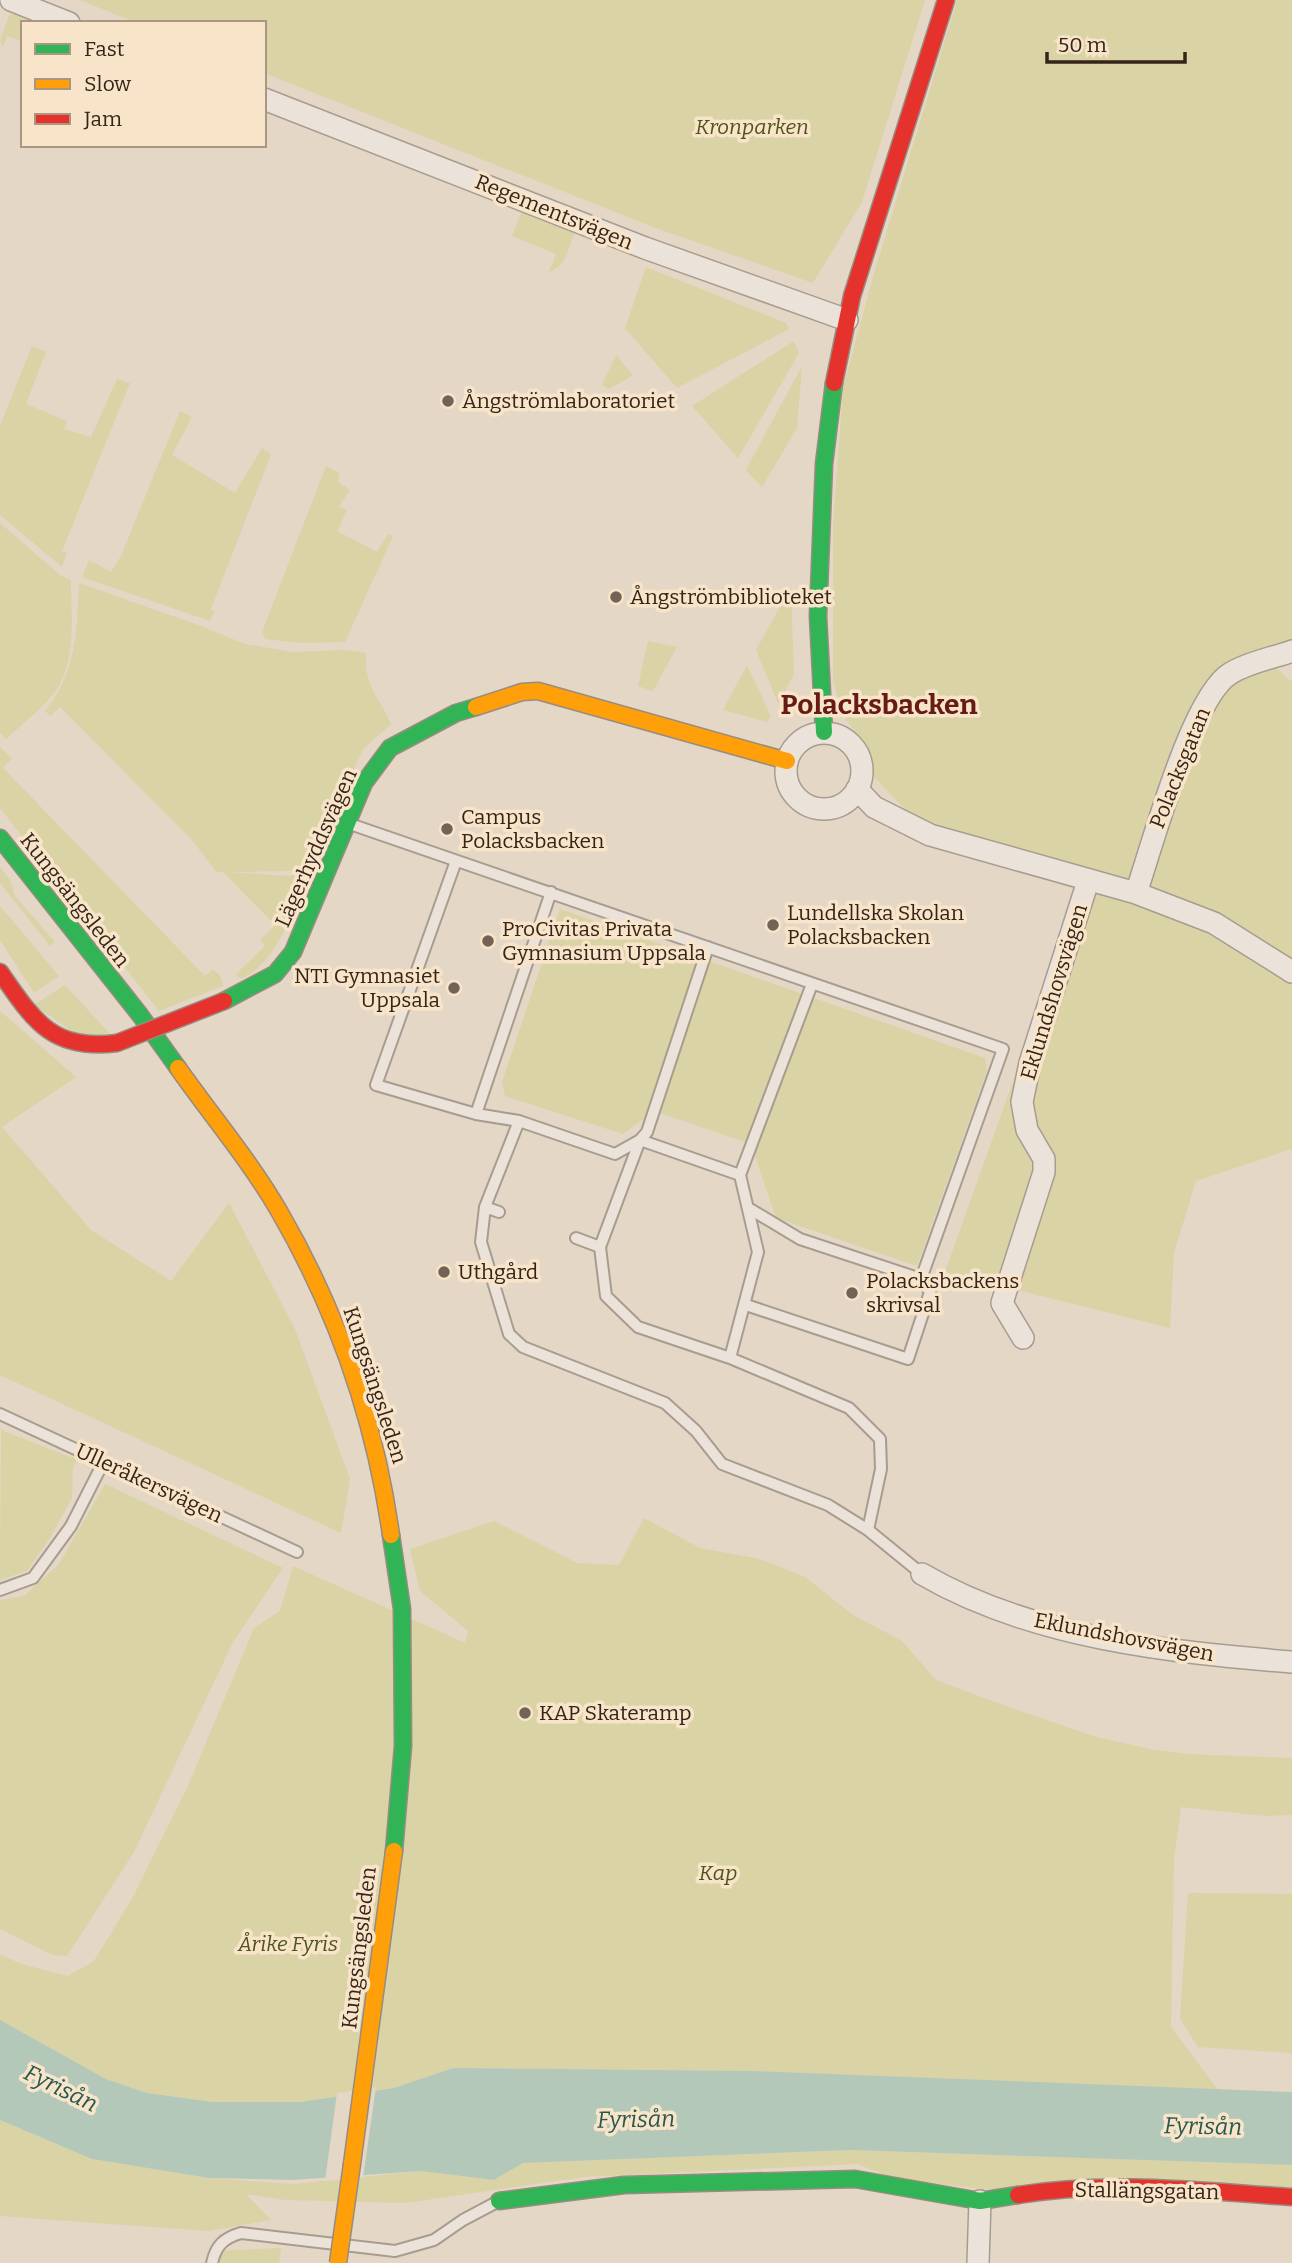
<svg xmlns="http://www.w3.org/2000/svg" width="1292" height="2263" font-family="Bitter,serif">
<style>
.green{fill:#d9d3a6}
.water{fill:#b3c8b8}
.pier{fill:#e4d7c6}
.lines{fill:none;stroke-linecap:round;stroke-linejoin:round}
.lane-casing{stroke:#a89c90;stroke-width:14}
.street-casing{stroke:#a89c90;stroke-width:24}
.fast-casing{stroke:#988c80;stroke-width:19}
.slow-casing{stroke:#988c80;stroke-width:19}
.jam-casing{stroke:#988c80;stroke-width:19}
.lane{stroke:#ebe3d9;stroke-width:10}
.street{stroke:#ebe3d9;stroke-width:21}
.fast{stroke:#30b455;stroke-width:16}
.slow{stroke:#ff9f0a;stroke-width:16}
.jam{stroke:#e5322d;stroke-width:16}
.slow-bridge-casing{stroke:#988c80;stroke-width:19;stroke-linecap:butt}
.jam-bridge-casing{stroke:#988c80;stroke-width:19;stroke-linecap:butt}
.slow-bridge{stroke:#ff9f0a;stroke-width:16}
.jam-bridge{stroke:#e5322d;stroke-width:16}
.poi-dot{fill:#736256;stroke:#f8e5c9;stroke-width:2.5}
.labels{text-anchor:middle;stroke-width:7;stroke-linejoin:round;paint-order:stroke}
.park-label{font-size:21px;font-style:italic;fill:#4e541e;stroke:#f8e5c9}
.street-label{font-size:21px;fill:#362319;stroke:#f8e5c9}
.poi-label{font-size:21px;fill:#362319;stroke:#f8e5c9;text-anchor:start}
.water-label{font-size:23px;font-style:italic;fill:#27574e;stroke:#f8e5c9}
.district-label{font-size:28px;font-weight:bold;fill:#661b15;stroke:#f8e5c9}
</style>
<rect width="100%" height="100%" fill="#e4d7c6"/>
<path class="green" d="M80 0H925L862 202 813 283 653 227 264 73V23H137Z
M957 0H1292V649L1267 660 1292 682V1149L1196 1181 1174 1253 1170 1328 945 1272 1039 1009 1088 881 930 835 874 777 868 748 843 716 833 680V526L843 388 873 277Z
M15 14 38 23H23V42L7 36 3 47 0 41 9 15Z
M522 211 571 228 574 235C567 251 566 266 549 272L556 254 512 236Z
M646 267 786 323 789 329 677 388 625 328Z
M794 341 799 353 738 458 692 406Z
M32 346 46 352 26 404 67 421 64 429 91 437 117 379 130 383 62 551 67 552 62 567 0 515V426Z
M616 355 633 375 609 389 602 385Z
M802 366 797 428 762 487 746 470Z
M180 411 192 417 172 455 235 493 262 448 271 454 211 609 215 611 210 621 82 577 89 560 111 572 121 556Z
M326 466 339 473 338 482 350 490 339 506 347 510 337 531 377 552 388 534 393 536 345 642 299 643 265 639 262 632Z
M0 523 61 576 71 580C71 615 77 664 54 693 41 710 22 724 6 739L0 733Z
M79 583 201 626 245 644 293 652 344 650 366 653C364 688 379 696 391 724L363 749 311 863 289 871 229 872 289 876 309 869C294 906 280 961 241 979L236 974 265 946 260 940 275 925 223 872H216L193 841 60 707 50 716 45 711C76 674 77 631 79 583Z
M791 587 794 674 778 703 756 650Z
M648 641 677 647 653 691 638 686Z
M747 665 771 716 767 722 723 710Z
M0 747 12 758 3 768 205 976 213 969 221 977 223 986 159 1011 0 808Z
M0 867 10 880 15 896 55 942 50 946 0 883Z
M0 906 59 976 34 993 0 940Z
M560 909 985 1058 987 1071 917 1266 776 1218 751 1144 654 1111 623 1134 505 1096 502 1082Z
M65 985 110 1034 80 1037 34 1005Z
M0 1011 76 1077 2 1127 91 1230 171 1281 229 1203 295 1329 350 1479 341 1533 0 1375Z
M1 1430 78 1460 73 1467 72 1498 50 1538 27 1571 0 1580Z
M105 1484 283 1568 233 1642 134 1852 67 1956 53 1955 0 1929V1600L24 1596 59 1564Z
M644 1518 700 1548 760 1559 805 1577 853 1615 902 1641 936 1680 1003 1705 1096 1737 1150 1749 1186 1754 1292 1758V1815L1265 1816 1181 1807 1174 1859 1171 2027 1218 2090 753 2071 453 2068 394 2088 300 2102H213L147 2093 106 2079 0 2020V1954L21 1964 68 1976 94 1961 133 1897 187 1788 254 1628 280 1611 293 1566 465 1643 468 1631 420 1591 410 1549 494 1521 577 1563 619 1565Z
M1188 1893 1292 1894V2053L1198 2047 1180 2019Z
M0 2120 92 2159 209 2178 294 2184 421 2171 494 2180 523 2163 850 2150 1292 2165V2189H982L891 2178 858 2164 585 2177 405 2203 286 2200 246 2194 271 2220 209 2231 0 2216Z
M281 2248 279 2263H214L215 2251Z"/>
<path class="water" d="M0 2020 106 2079 147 2093 213 2102H300L394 2088 453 2068 753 2071 1292 2092V2165L850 2150 523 2163 494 2180 421 2171 293 2180 209 2178 92 2159 0 2120Z"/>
<path class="pier" d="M376 2087 363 2178 325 2181 337 2093Z"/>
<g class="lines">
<g class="lane-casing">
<path id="lane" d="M350 824 1003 1049 921 1279
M456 861 376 1085 476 1114
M551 892 476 1114 519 1121 615 1154 640 1140 740 1175 758 1252 730 1358
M708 947 647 1132 640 1140 600 1247 606 1296 638 1327 730 1358 849 1408 880 1439 881 1469 868 1530
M740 1175 812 984
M485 1207 519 1121
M499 1212 485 1207 481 1242 509 1334 523 1347 665 1403 696 1431 722 1464 828 1505 868 1530 922 1574
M576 1238 600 1247
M746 1305 908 1359 930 1292 921 1279 800 1239 750 1209
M0 1414 297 1552
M0 1590 33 1578 71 1526 103 1463
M212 2263C216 2245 224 2238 241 2233L395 2251 434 2240 463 2220 497 2202"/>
</g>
<g class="street-casing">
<path id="street" d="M11 0 69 23
M264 99 645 248 847 320
M786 771a38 38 0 1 1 76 0a38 38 0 1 1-76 0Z
M857 789 874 807 930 835 1136 893 1214 923 1292 972
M1136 893C1152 847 1192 695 1231 673 1249 662 1273 658 1292 651
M1023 1338 1002 1303 1044 1172V1159L1027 1130 1022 1102 1030 1063 1088 881
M922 1574C1032 1638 1168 1652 1292 1662
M978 2263 980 2201"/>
</g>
<g class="fast-casing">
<path id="fast" d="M824 732 818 616 824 464 834 383
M0 838 140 1015 178 1068
M224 1001 275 974 293 952 364 783 390 748 456 713 476 707
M391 1535 402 1609 403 1746 394 1851
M499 2201 624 2185 855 2179 980 2201 1018 2195"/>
</g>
<g class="slow-casing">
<path id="slow" d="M476 707 522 692 538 691 787 761
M178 1068C211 1115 250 1161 279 1211 337 1311 375 1421 391 1535
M352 2164 394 1851"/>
</g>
<g class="jam-casing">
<path id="jam" d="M834 383 852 296 946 0
M0 972C34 1021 52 1051 117 1043
M1018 2195C1109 2180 1201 2191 1292 2197"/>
</g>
<use href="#lane" class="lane"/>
<use href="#street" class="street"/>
<use href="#fast" class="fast"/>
<use href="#slow" class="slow"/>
<use href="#jam" class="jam"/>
<g class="slow-bridge-casing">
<path id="slow-bridge" d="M338 2263 352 2164"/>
</g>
<g class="jam-bridge-casing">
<path id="jam-bridge" d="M117 1043 224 1001"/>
</g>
<use href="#slow-bridge" class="slow-bridge"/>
<use href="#jam-bridge" class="jam-bridge"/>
</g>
<g class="poi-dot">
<circle cx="448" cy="401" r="7"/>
<circle cx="616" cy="597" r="7"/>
<circle cx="447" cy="829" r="7"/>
<circle cx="773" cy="925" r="7"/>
<circle cx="488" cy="941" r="7"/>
<circle cx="454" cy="988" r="7"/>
<circle cx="444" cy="1272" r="7"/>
<circle cx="852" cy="1293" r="7"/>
<circle cx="525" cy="1713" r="7"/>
</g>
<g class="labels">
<g class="park-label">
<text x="752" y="134">Kronparken</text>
<text x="718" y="1880">Kap</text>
<text x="288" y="1951">Årike Fyris</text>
</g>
<g class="street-label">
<text transform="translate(554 212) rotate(22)" y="7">Regementsvägen</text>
<text transform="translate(1180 768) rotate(-68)" y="7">Polacksgatan</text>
<text transform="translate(316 848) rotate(-66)" y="7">Lägerhyddsvägen</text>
<text transform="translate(75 900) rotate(52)" y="7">Kungsängsleden</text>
<text transform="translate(1054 992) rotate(-73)" y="7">Eklundshovsvägen</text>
<text transform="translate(375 1385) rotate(72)" y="7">Kungsängsleden</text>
<text transform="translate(149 1483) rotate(25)" y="7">Ulleråkersvägen</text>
<text transform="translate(1124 1637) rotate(11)" y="7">Eklundshovsvägen</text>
<text transform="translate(359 1948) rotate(-83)" y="7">Kungsängsleden</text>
<text transform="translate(1147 2191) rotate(1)" y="7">Stallängsgatan</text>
</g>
<g class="poi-label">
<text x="462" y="408">Ångströmlaboratoriet</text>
<text x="630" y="604">Ångströmbiblioteket</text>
<text x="461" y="824">Campus<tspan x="461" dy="24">Polacksbacken</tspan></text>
<text x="787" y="920">Lundellska Skolan<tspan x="787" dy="24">Polacksbacken</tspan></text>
<text x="502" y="936">ProCivitas Privata<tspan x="502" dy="24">Gymnasium Uppsala</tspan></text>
<text x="440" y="983" text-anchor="end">NTI Gymnasiet<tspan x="440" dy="24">Uppsala</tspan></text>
<text x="458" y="1279">Uthgård</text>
<text x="866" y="1288">Polacksbackens<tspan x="866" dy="24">skrivsal</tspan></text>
<text x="539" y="1720">KAP Skateramp</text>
</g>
<g class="water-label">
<text transform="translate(61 2088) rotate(26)" y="8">Fyrisån</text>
<text transform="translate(636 2119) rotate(-1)" y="8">Fyrisån</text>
<text transform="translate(1203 2126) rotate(1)" y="8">Fyrisån</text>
</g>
<g class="district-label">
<text x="879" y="714">Polacksbacken</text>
</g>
</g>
<rect x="21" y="21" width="245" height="126" fill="#f8e5c9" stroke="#aa9783" stroke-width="2"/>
<rect x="35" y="44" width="35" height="10" fill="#30b455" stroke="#aa9783" stroke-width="2"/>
<text x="84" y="56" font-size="21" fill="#362319">Fast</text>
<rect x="35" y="79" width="35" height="10" fill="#ff9f0a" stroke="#aa9783" stroke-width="2"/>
<text x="84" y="91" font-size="21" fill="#362319">Slow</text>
<rect x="35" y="114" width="35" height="10" fill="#e5322d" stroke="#aa9783" stroke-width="2"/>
<text x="84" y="126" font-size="21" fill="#362319">Jam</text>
<path d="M1047 52v10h138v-10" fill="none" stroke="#362319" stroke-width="3.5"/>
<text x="1058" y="52" font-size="21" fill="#362319" stroke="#f8e5c9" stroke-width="5" paint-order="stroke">50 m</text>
</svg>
